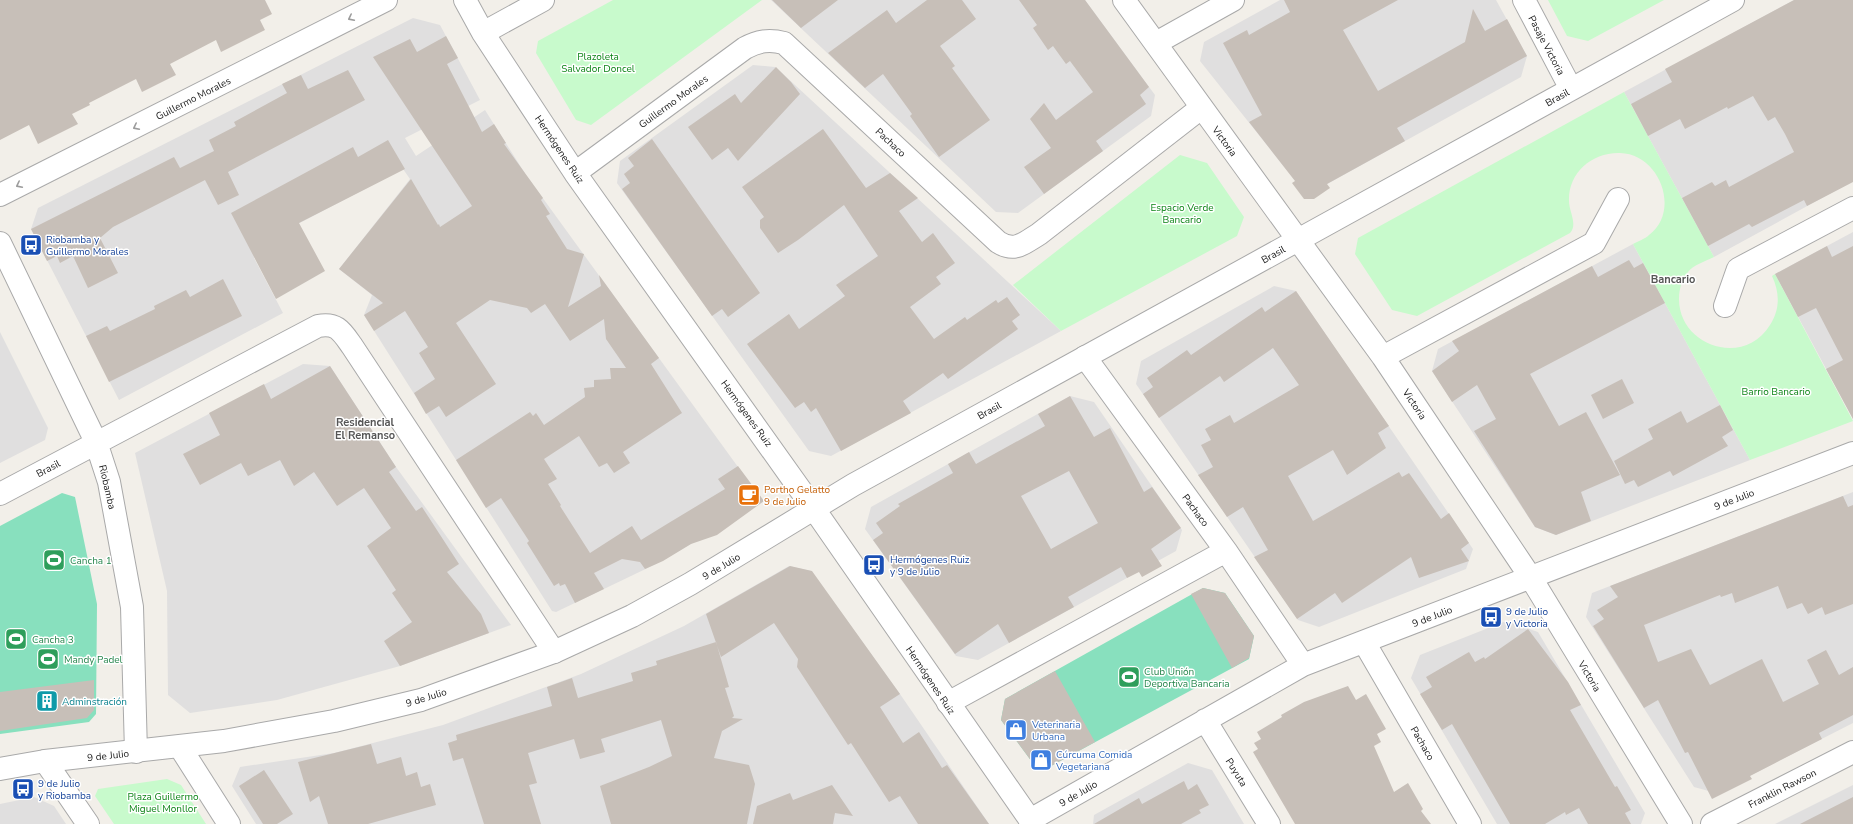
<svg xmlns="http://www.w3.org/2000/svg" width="1853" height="824" font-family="'Nunito Sans',sans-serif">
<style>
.residential{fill:#e0dfdf}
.park{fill:#c8facc}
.pitch{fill:#88e0be}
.building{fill:#c7bfb8;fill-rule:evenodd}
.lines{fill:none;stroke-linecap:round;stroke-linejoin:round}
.minor-casing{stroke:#a9a9a9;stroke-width:24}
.tertiary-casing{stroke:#a9a9a9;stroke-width:24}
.minor{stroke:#fff;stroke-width:22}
.tertiary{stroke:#fff;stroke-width:22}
.oneway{stroke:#9c9c9c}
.labels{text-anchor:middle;stroke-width:3;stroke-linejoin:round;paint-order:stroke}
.street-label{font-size:10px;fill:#222;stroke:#fff}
.park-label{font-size:10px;fill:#0c8416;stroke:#fff}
.transit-label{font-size:10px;fill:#164399;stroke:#fff;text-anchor:start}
.food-label{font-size:10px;fill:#c56008;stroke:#fff;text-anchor:start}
.leisure-label{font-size:10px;fill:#27864d;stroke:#fff;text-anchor:start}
.culture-label{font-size:10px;fill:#0d838f;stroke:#fff;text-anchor:start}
.shop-label{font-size:10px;fill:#366cbe;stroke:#fff;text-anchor:start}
.neighbourhood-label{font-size:11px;font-weight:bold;fill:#555;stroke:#fff}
</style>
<rect width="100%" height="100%" fill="#f2efe9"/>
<path class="residential" d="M771 0H1085L1155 95 1151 116 1018 213 996 212Z
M1280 0H1496L1527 56 1521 77 1320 188 1297 183 1200 61 1204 42Z
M1794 0H1853V181L1714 257 1624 92Z
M413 18 440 25 480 100 405 138 416 156 485 110 526 175 754 489 703 537 656 564 556 612 552 611 364 315 372 295 339 269 410 179 403 169 271 238 254 258 283 313 119 400 31 229 38 208Z
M753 65 775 67 782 73 1061 331 831 456 809 451 617 183 620 161Z
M1853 232V419L1775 274Z
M1633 244 1750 460 1556 535 1535 527 1432 371 1438 349Z
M1274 286 1296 291 1473 549 1466 569 1319 627 1298 620 1136 384 1141 361Z
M0 332 48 428 45 440 0 463Z
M303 364 330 366 396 467 511 625 400 666 277 700 190 713 168 695 167 591 135 453Z
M1070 396 1094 402 1182 530 1176 551 978 660 956 656 865 529 871 507Z
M1853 492V723L1716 793 1694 787 1586 617 1592 593Z
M789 566 811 571 900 694 989 824H256L232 786 240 767 334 753 443 725 581 674 684 626Z
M1506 621 1538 632 1645 813 1641 824H1497L1411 678 1420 655Z
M1188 763 1212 770 1244 824H1093L1094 815Z
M1853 785V824H1775Z
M34 797 54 806 66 824H0V804Z"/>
<path class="park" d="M613 0H762L591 125 576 120 536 53 538 41Z
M1548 0H1664L1588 41 1567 36Z
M1624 92 1714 257C1706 261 1693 265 1688 272 1682 279 1679 289 1679 298 1678 346 1744 368 1770 325 1780 310 1780 293 1772 276L1775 274 1853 421 1750 460 1633 244C1638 241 1645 239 1649 235 1681 211 1660 154 1620 153 1592 152 1568 173 1569 201 1569 212 1578 224 1570 233L1417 316 1392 310 1355 254 1358 238Z
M1180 155 1207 163 1244 217 1237 236 1061 331 1013 285Z
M167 779 181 785 206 824H114L95 796 98 789Z"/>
<path class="pitch" d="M62 493 75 497 97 604 96 714 89 722 0 734V526Z
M1203 588 1225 593 1254 636 1249 659 1051 766 1032 762 1001 720 1005 699Z"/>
<path class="building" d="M0 0H265L272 14 260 20 265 30 221 52 216 40 170 64 176 75 142 92 136 79 89 103 90 105 72 114 78 124 38 144 29 125 0 140Z
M772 0H838L801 28Z
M927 0H962L976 19 940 46 955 66 952 68 990 120 939 157 910 116 912 114 883 74 865 88 828 53 887 10 896 23Z
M1019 0H1085L1149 87 1140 95 1146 104 1096 141 1103 151 1044 194 1024 167 1051 148 1030 119 1044 103 1056 120 1093 92 1070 61 1066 64 1053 46 1048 50 1033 28 1037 25Z
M1284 0H1398L1343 30 1378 91 1465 42 1473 9 1485 31 1507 19 1527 56 1397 128 1405 141 1327 184 1330 188 1314 199H1304L1292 183 1295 181 1249 122 1262 115 1223 43 1247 30 1249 35 1290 12Z
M1794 0H1853V182L1807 206 1804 200 1752 227 1749 224 1708 246 1682 198 1712 182 1715 186 1726 180 1729 187 1794 152 1785 134 1775 117 1768 121 1753 96 1728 109 1727 107 1685 129 1680 119 1648 136 1631 104 1672 82 1665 69Z
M446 36 458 58 447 64 482 132 494 124 506 143 504 144 543 198 541 200 550 214 546 216 567 249 584 254 568 307 601 286 599 275 659 358 651 364 682 413 623 452 630 463 614 473 607 463 599 467 579 436 544 459 557 479 548 484 561 505 560 506 590 553 632 526 641 540 667 524 725 489 718 479 738 466 764 501 717 535 691 544 663 561 645 569 640 562 622 559 594 573 604 589 575 603 565 584 560 586 559 583 554 586 527 543 529 541 501 498 486 508 456 460 530 412 533 416 536 413 544 425 585 397 584 388 594 387V380L611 379 610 368H626L606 339 604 319 570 341 545 304 531 313 527 308 490 300 456 323 496 384 446 417 439 406 426 414 414 393 435 379 419 353 428 347 405 311 374 331 364 315 383 303 339 269 411 179 438 225 439 224 440 227 472 206 373 57 410 39 417 52Z
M776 67 791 82 800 94 738 161 728 148 712 160 688 127 735 94 741 103Z
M348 70 365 100 228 172 239 195 218 205 205 180 113 227 100 238 118 273 88 288 73 256 60 263 57 256 47 261 31 229 174 157 180 168 214 151 209 140 236 126 234 122 287 93 282 84 301 75 308 89Z
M823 129 866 188 890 173 918 198 899 211 922 242 933 233 955 263 936 277 941 284 910 307 934 339 965 317 967 320 996 300 998 303 1007 297 1020 315 1012 321 1018 329 948 379 943 373 903 401 911 413 841 451 816 408 811 412 804 402 795 408 747 344 789 314 799 329 845 296 836 285 878 256 844 205 798 240 778 253 760 228V220L764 217 742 187Z
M652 139 760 293 728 317 722 309 712 316 622 189 630 183 624 174 634 166 628 158Z
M388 140 405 169 299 223 325 271 276 299 231 213 353 147 358 157Z
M1827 246 1832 257 1853 246V419L1826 369 1843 360 1816 308 1798 317 1775 274Z
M1629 260 1634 268 1643 263 1665 303 1530 374 1559 426 1586 412 1620 475 1581 492 1591 521 1556 535 1535 527 1474 431 1496 419 1477 385 1452 402 1432 371 1459 351 1452 341 1592 266 1598 277Z
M223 279 242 316 109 382 86 336 107 326 110 331 155 309 154 306 186 290 190 297Z
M1296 291 1389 426 1378 433 1386 448 1347 475 1333 450 1288 476 1313 521 1399 472 1402 477 1409 473 1441 519 1449 513 1469 543 1461 549 1469 561 1419 578 1411 557 1342 603 1335 593 1297 619 1254 557 1268 550 1243 507 1227 517 1198 475 1213 467 1201 445 1211 440 1205 429 1230 415 1234 423 1299 385 1273 348 1224 382 1220 376 1159 418 1143 394 1153 387 1147 378 1187 350 1191 355 1262 307 1265 312Z
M330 366 396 467 389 472 416 511 422 507 459 564 447 572 481 614 489 633 400 666 384 641 412 622 392 593 396 590 367 546 391 528 364 488 337 506 314 472 294 486 280 460 248 476 241 463 200 485 183 454 220 435 209 413 264 384 271 399Z
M1622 379 1634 403 1603 419 1591 395Z
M1070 396 1094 437 1110 428 1144 492 1152 487 1181 528 1151 549 1162 566 1142 577 1139 572 1127 578 1121 567 1068 597 1074 607 1009 643 998 624 955 654 873 540 883 533 876 523 900 506 898 504 953 473 948 464 969 452 976 464 1045 426 1038 414ZM1069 471 1098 523 1051 549 1021 496Z
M1720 405 1733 430 1722 437 1728 446 1673 476 1670 471 1638 487 1634 480 1625 484 1614 461 1653 439 1648 429 1681 411 1687 423Z
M1843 496 1848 507 1853 505V604L1825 615 1822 607 1808 614 1802 603 1787 609 1778 586 1735 603 1732 593 1721 597 1720 595 1644 625 1658 662 1691 649 1710 685 1762 659 1783 702 1819 684 1807 660 1826 650 1839 675 1853 667V715L1819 733 1822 739 1750 776 1752 779 1712 799 1688 752 1685 753 1658 700 1644 708 1593 626 1604 619 1597 610 1618 597 1610 586Z
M790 566 812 571 900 694 880 707 903 743 919 732 942 768 947 765 989 824H918L900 796 889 802 851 743 848 745 797 667 798 659 774 623 721 657 706 614Z
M1203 588 1225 593 1254 636 1249 658 1232 668 1191 594Z
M1528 629 1568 682 1581 705 1570 710 1615 787 1617 786 1631 810 1625 813 1631 824H1588L1579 808 1566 815 1565 812 1545 824H1510L1452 724 1442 730 1420 694 1432 687 1426 677 1469 652 1475 662 1484 657 1485 659Z
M716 642 729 687 725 688 734 716 732 718 743 719 722 731 714 758 749 765 755 784 747 824H611L600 786 649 767 672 756 661 720 601 739 605 752 580 759 574 739 528 753 537 783 529 785 541 824H484L463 758 453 761 448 743 457 740 456 735 552 706 547 687 572 678 578 698 633 681 631 673 657 665 656 661Z
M1055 671 1095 742 1051 766 1032 762 1001 720 1005 699Z
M94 680V710L87 718 0 731V692Z
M1348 686 1356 700 1366 694 1386 729 1377 734 1381 742 1374 746 1394 792 1408 783 1423 809 1421 811 1431 824H1295L1253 752 1258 749 1254 743 1261 739 1257 732 1282 717 1281 715 1304 702Z
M371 744 377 764 401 757 406 776 417 772 421 787 430 784 436 805 368 824H328L319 796 310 802 298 762Z
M264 770 293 814 277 824H263L239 786Z
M1184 781 1188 790 1197 784 1209 805 1199 810 1201 813 1181 824H1094L1139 798 1142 804Z
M832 785 853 816 835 813 833 824H753L757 806 790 793 793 800Z
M1853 797V824H1800Z"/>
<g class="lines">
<g class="minor-casing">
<path id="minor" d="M465 0 483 33 575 173 814 509
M1524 0 1571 89
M483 33 543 0
M1156 43 1233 0
M575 173 745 48C758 41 769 39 784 43L998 242C1015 253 1024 243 1039 234L1201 108
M0 195 386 0
M0 243 96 442 109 482 132 607 136 752
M1725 306 1738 269 1853 208
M1085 357 1226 551 1303 665
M1383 357 1594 243 1618 199
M0 494 318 326C337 322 342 332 352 346L554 652
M1364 642 1470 824
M948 703 1226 551
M1205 720 1269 824
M180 747 229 824
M45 761 88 824
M1030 820 1303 665 1853 453
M1681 824 1531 578 1383 357 1298 240 1733 0
M1712 824 1853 752"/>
</g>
<g class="tertiary-casing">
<path id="tertiary" d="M814 509 1033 824
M0 769 45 761 224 741 334 721 421 700 554 652 632 616 690 584 853 485 1298 240 1124 0"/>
</g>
<use href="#minor" class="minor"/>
<use href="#tertiary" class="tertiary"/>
</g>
<defs><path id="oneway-chevron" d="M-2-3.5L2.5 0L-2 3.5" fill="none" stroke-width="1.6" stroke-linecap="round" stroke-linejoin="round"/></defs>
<g class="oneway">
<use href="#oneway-chevron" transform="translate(351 18) rotate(153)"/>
<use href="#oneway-chevron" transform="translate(136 127) rotate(153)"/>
<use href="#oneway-chevron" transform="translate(19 185) rotate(153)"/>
</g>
<defs>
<g id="bus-square" transform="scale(1.15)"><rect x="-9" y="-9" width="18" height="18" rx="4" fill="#1a4fb4" stroke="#fff"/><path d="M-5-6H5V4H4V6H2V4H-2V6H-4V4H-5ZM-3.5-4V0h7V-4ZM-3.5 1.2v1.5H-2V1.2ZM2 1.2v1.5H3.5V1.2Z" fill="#fff"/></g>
<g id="cafe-square" transform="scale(1.15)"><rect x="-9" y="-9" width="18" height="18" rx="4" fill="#e8710a" stroke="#fff"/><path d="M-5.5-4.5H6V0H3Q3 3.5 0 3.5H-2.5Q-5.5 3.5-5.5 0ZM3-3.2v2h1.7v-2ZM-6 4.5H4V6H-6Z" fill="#fff"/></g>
<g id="stadium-square" transform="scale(1.15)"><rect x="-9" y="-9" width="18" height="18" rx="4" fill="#2e9e5b" stroke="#fff"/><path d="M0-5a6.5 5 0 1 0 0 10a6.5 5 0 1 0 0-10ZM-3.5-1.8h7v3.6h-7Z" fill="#fff"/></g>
<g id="building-square" transform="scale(1.15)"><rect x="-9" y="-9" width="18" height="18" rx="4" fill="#0f9aa8" stroke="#fff"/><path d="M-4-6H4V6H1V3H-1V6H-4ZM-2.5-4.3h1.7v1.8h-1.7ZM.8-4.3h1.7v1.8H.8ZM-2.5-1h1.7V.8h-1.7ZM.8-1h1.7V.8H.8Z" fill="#fff"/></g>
<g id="shop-square" transform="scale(1.15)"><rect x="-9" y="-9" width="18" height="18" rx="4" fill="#3f7fe0" stroke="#fff"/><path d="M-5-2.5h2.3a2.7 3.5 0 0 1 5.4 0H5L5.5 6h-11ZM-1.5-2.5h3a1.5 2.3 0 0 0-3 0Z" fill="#fff"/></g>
</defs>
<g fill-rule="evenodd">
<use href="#bus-square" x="31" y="245"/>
<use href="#cafe-square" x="749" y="495"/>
<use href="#stadium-square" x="54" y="560"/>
<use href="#bus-square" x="874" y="565"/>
<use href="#bus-square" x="1491" y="617"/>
<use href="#stadium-square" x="16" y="639"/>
<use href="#stadium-square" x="48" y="659"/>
<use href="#stadium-square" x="1129" y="677"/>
<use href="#building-square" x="47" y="701"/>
<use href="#shop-square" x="1016" y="730"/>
<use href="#shop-square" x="1041" y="760"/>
<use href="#bus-square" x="23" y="789"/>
</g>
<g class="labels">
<g class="street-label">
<text transform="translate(1547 45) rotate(62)" y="4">Pasaje Victoria</text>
<text transform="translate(1557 97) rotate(-29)" y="4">Brasil</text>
<text transform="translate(193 98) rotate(-27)" y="4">Guillermo Morales</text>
<text transform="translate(673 101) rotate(-36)" y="4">Guillermo Morales</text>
<text transform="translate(1225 141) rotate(54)" y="4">Victoria</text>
<text transform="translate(891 142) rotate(43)" y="4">Pachaco</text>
<text transform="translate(560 149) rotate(56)" y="4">Hermógenes Ruiz</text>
<text transform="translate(1273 254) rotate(-29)" y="4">Brasil</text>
<text transform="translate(1415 404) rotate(56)" y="4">Victoria</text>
<text transform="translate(989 410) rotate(-29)" y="4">Brasil</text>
<text transform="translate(747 413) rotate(54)" y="4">Hermógenes Ruiz</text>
<text transform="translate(48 468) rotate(-28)" y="4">Brasil</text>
<text transform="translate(108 487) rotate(77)" y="4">Riobamba</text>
<text transform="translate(1734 499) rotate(-21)" y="4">9 de Julio</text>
<text transform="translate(1196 510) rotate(54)" y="4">Pachaco</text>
<text transform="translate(721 566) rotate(-31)" y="4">9 de Julio</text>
<text transform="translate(1432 616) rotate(-21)" y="4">9 de Julio</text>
<text transform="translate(1590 676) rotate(59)" y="4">Victoria</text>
<text transform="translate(931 680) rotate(56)" y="4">Hermógenes Ruiz</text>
<text transform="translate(426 697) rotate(-17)" y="4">9 de Julio</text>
<text transform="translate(1423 743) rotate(60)" y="4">Pachaco</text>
<text transform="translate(108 755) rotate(-6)" y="4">9 de Julio</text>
<text transform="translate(1237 772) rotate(58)" y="4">Puyuta</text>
<text transform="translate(1782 788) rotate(-27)" y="4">Franklin Rawson</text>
<text transform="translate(1078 793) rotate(-30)" y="4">9 de Julio</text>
</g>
<g class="park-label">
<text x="598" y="60">Plazoleta<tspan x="598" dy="12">Salvador Doncel</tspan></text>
<text x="1182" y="211">Espacio Verde<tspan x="1182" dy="12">Bancario</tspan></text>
<text x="1776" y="395">Barrio Bancario</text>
<text x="163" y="800">Plaza Guillermo<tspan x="163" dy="12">Miguel Monllor</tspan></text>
</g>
<g class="transit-label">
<text x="46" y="243">Riobamba y<tspan x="46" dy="12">Guillermo Morales</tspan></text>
<text x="890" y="563">Hermógenes Ruiz<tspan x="890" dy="12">y 9 de Julio</tspan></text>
<text x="1506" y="615">9 de Julio<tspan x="1506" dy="12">y Victoria</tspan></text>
<text x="38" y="787">9 de Julio<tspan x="38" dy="12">y Riobamba</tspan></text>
</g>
<g class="food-label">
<text x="764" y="493">Portho Gelatto<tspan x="764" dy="12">9 de Julio</tspan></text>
</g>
<g class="leisure-label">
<text x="70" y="564">Cancha 1</text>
<text x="32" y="643">Cancha 3</text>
<text x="64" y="663">Mandy Padel</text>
<text x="1144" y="675">Club Unión<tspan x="1144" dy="12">Deportiva Bancaria</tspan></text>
</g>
<g class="culture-label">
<text x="62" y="705">Adminstración</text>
</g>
<g class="shop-label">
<text x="1032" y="728">Veterinaria<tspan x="1032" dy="12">Urbana</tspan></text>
<text x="1056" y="758">Cúrcuma Comida<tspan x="1056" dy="12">Vegetariana</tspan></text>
</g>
<g class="neighbourhood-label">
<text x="1673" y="283">Bancario</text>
<text x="365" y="426">Residencial<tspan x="365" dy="13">El Remanso</tspan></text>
</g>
</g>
</svg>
